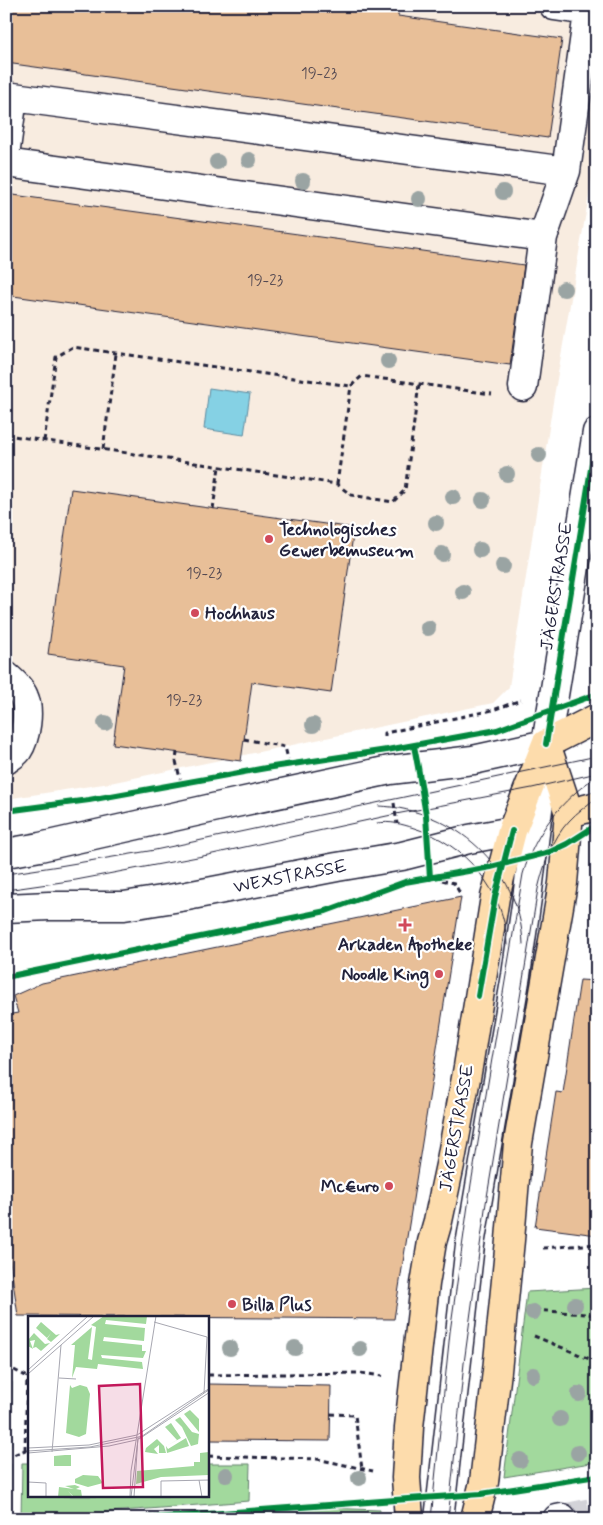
<svg xmlns="http://www.w3.org/2000/svg" width="603" height="1525" font-family="Mynerve,sans-serif">
<style>
.built{fill:#f8ece0}
.green{fill:#a2d99d;stroke:#627e6c}
.water{fill:#85d1e4;stroke:#5d8ba0}
.building{fill:#e8bf98;stroke:#22223b}
.lines{fill:none;stroke-linecap:round;stroke-linejoin:round}
.minor-tunnel{stroke:#d3d3d8;stroke-width:28;stroke-dasharray:28 14;stroke-linecap:butt}
.minor-casing{stroke:#22223b;stroke-width:31}
.major-casing{stroke:#22223b;stroke-width:31}
.path{stroke:#22223b;stroke-width:3;stroke-dasharray:5 4;stroke-linecap:butt}
.minor{stroke:#fff;stroke-width:28}
.major{stroke:#fddcac;stroke-width:28}
.tram{stroke:#22223b;stroke-width:1}
.cycleway-casing{stroke:#fff;stroke-width:9}
.cycleway{stroke:#00873e;stroke-width:6}
.tree{fill:#9aa4a3}
.poi-dot{fill:#d1495b;stroke:#fff;stroke-width:2}
.labels{text-anchor:middle;stroke-width:4.5;stroke-linejoin:round;paint-order:stroke}
.number-label{font-size:15px;fill:#544952}
.poi-label{font-size:18px;font-weight:bold;fill:#22223b;stroke:#fff;text-anchor:start}
.street-label{font-size:18px;fill:#22223b;stroke:#fff}
.inset-road{fill:none;stroke:#a7a7b1;stroke-width:1}
.view{fill:#c2185b;fill-opacity:0.15;stroke:#c2185b;stroke-width:2.5}
.inset-edge{fill:none;stroke:#22223b;stroke-width:2.5}
</style>
<rect width="100%" height="100%" fill="#fff"/>
<filter id="ink" filterUnits="userSpaceOnUse"><feTurbulence type="fractalNoise" baseFrequency=".02" numOctaves="2"/><feDisplacementMap in="SourceGraphic" scale="10" xChannelSelector="R" yChannelSelector="G"/><feConvolveMatrix kernelMatrix="1 2 1 2 8 2 1 2 1" color-interpolation-filters="sRGB"/></filter>
<g filter="url(#ink)">
<path class="built" d="M6 6H597V149L553 402 509 687 493 703 110 783 6 799Z
M597 643V709L588 700Z"/>
<path class="green" d="M597 1288V1462L504 1477 527 1292Z
M6 1378 12 1382 11 1445 6 1447Z
M22 1463H29V1496H208V1464H250L249 1501 21 1519Z
M11 1464 10 1519H6V1466Z
M325 1508 380 1510 379 1519H196Z"/>
<path class="water" d="M209 388 250 394 244 435 204 429Z"/>
<path class="building" d="M6 6H327L370 12 371 6H399L398 16 562 39 548 138 6 63Z
M6 194 524 265 510 365 6 295Z
M71 489 354 528 331 693 252 682 241 761 113 744 124 665 48 654Z
M461 897 394 1319 18 1316 6 1233V1015L18 1013 13 996 42 983Z
M580 980 597 981V1235L535 1227 556 1092 563 1093Z
M208 1384 331 1386 330 1441 208 1440Z"/>
<g class="lines">
<path class="minor-tunnel" d="M562 1518 597 1511"/>
<g class="minor-casing">
<path id="minor" d="M554 6 588 11
M6 96 566 171
M6 149 13 97
M6 163 543 237
M523 387 543 237 566 171 589 6
M6 676C13 682 21 689 24 697 30 710 26 738 18 750 15 754 10 757 6 760
M6 853 40 847 226 805 390 770 473 760 546 744
M6 908 49 906H124L187 896 337 867 402 856 469 839 512 831 532 823
M439 1519 470 1245 516 975 528 891 546 744 597 432
M557 1519 562 1518"/>
</g>
<g class="major-casing">
<path id="major" d="M546 744 597 718
M569 813 597 806
M409 1519 406 1478 409 1427 425 1284 432 1242 438 1221 451 1160 468 1067 495 897 512 831 546 744
M475 1519 484 1482 497 1371 510 1240 518 1143 563 883 569 813 546 744"/>
</g>
<path class="path" d="M6 435 337 484 351 495 393 502 405 490 419 384
M44 441 56 357 73 347 351 386
M103 449 116 354
M337 484 351 386 362 376 492 394
M213 509 219 467
M385 737V733L493 710 521 700
M244 739 285 747 288 759
M177 752 176 761 181 783
M394 803 397 824
M442 880 454 883 461 895
M543 1248 597 1244
M535 1310 597 1315
M534 1336 597 1362
M6 1366 28 1377
M208 1375 360 1373 382 1376
M330 1414 355 1415 362 1469
M25 1450 27 1377
M208 1456 317 1459 373 1471
M6 1458 25 1450H29"/>
<use href="#minor" class="minor"/>
<use href="#major" class="major"/>
<path class="tram" d="M379 806C454 809 520 867 523 944
M377 823C390 821 402 824 414 828 464 843 506 891 507 945
M6 874 59 866 155 850 597 756
M6 890 76 880 208 855 396 814 532 788 597 773
M431 1519 450 1332 471 1184 523 874C535 833 561 800 597 776
M448 1519 464 1363 485 1209 538 889C544 865 552 839 569 821 577 812 588 805 597 797"/>
<g class="cycleway-casing">
<path id="cycleway" d="M546 744 597 432
M414 746 418 767 426 815 430 878
M6 811 89 800 266 768 387 750 497 730 597 694
M6 977 326 911 405 882 491 867 550 852 567 844 597 825
M478 996 495 897 512 831
M141 1519 408 1499 481 1494 597 1476"/>
</g>
<use href="#cycleway" class="cycleway"/>
</g>
<g class="tree">
<circle cx="249" cy="160" r="8"/>
<circle cx="217" cy="162" r="8"/>
<circle cx="303" cy="181" r="8"/>
<circle cx="503" cy="192" r="8"/>
<circle cx="419" cy="199" r="8"/>
<circle cx="564" cy="289" r="8"/>
<circle cx="388" cy="361" r="8"/>
<circle cx="539" cy="455" r="8"/>
<circle cx="507" cy="474" r="8"/>
<circle cx="453" cy="497" r="8"/>
<circle cx="483" cy="500" r="8"/>
<circle cx="436" cy="523" r="8"/>
<circle cx="480" cy="550" r="8"/>
<circle cx="442" cy="554" r="8"/>
<circle cx="503" cy="566" r="8"/>
<circle cx="463" cy="592" r="8"/>
<circle cx="428" cy="628" r="8"/>
<circle cx="105" cy="723" r="8"/>
<circle cx="313" cy="725" r="8"/>
<circle cx="575" cy="1305" r="8"/>
<circle cx="533" cy="1312" r="8"/>
<circle cx="230" cy="1348" r="8"/>
<circle cx="295" cy="1348" r="8"/>
<circle cx="360" cy="1349" r="8"/>
<circle cx="533" cy="1375" r="8"/>
<circle cx="579" cy="1394" r="8"/>
<circle cx="560" cy="1419" r="8"/>
<circle cx="578" cy="1453" r="8"/>
<circle cx="520" cy="1460" r="8"/>
<circle cx="226" cy="1475" r="8"/>
<circle cx="359" cy="1478" r="8"/>
</g>
</g>
<g class="poi-dot">
<circle cx="269" cy="539" r="5"/>
<circle cx="195" cy="613" r="5"/>
<path d="M402.5 917.5h5v5h5v5h-5v5h-5v-5h-5v-5h5z"/>
<circle cx="439" cy="974" r="5"/>
<circle cx="389" cy="1186" r="5"/>
<circle cx="232" cy="1304" r="5"/>
</g>
<g class="labels">
<g class="number-label">
<text x="319" y="78">19-23</text>
<text x="265" y="285">19-23</text>
<text x="204" y="578">19-23</text>
<text x="184" y="705">19-23</text>
</g>
<g class="poi-label">
<text x="279" y="535">Technologisches<tspan x="279" dy="21">Gewerbemuseum</tspan></text>
<text x="205" y="619">Hochhaus</text>
<text x="405" y="950" text-anchor="middle">Arkaden Apotheke</text>
<text x="429" y="980" text-anchor="end">Noodle King</text>
<text x="379" y="1192" text-anchor="end">Mc€uro</text>
<text x="242" y="1310">Billa Plus</text>
</g>
<g class="street-label">
<text transform="translate(556 586) rotate(-81)" y="6">JÄGERSTRASSE</text>
<text transform="translate(290 876) rotate(-11)" y="6">WEXSTRASSE</text>
<text transform="translate(456 1128) rotate(-80)" y="6">JÄGERSTRASSE</text>
</g>
</g>
<g transform="translate(28 1316)">
<rect width="181" height="181" fill="#fff"/>
<path d="M76 0H119L118 8 78 4 77 8 117 12 116 25 76 21 75 25 114 29V35H118L115 42 73 39 74 42 114 46 115 53 70 48 69 53 48 51 44 62 47 29H43L64 11 60 43 64 44 68 11 63 9ZM13 6 28 19 32 18 23 26 19 23 23 17 19 22 8 12ZM6 17 17 28 22 27 13 35 8 31 5 32 7 24 2 25 5 33 0 30V24ZM42 69 44 72 52 69 59 71 62 78 58 118 51 121 38 117ZM162 94 171 103V116L156 98ZM152 101 164 116 171 118 170 128 163 130 154 111 147 104ZM143 107 153 122 138 130 140 133 158 122 161 130 139 137 138 130 149 124 137 111ZM129 123 136 130 138 137H131V129L126 133 130 138 117 136 118 132ZM181 136V159L133 161 108 168 109 155 166 150V146H172V137ZM37 139H43V150H26V140ZM55 159 70 160 75 167 60 171 47 167V163ZM47 169 52 171 48 173 53 174 54 181H46L40 175 45 181 33 180V175V181H30L31 171 46 173 37 170Z" fill="#a2d99d"/>
<path class="inset-road" d="M126 6 179 21 176 77M0 54 60 0M0 58 66 0M31 62 48 63M109 119 182 72M111 123 182 76M0 132 61 129 109 119 128 0M0 135 62 131 115 120M24 136 33 29M0 137 81 130 108 124M171 164 174 181M0 166 18 167V181M102 181 103 155 109 119M103 181 110 123 182 73M106 181 110 121M133 181V165L182 164"/>
<path class="view" d="M112 68 115 171 75 172 71 70Z"/>
<rect width="181" height="181" class="inset-edge"/>
</g>
<rect width="603" height="1525" fill="none" stroke="#fff" stroke-width="25"/>
<rect x="12" y="12" width="578" height="1500" fill="none" stroke="#22223b" stroke-width="2" filter="url(#ink)"/>
</svg>
